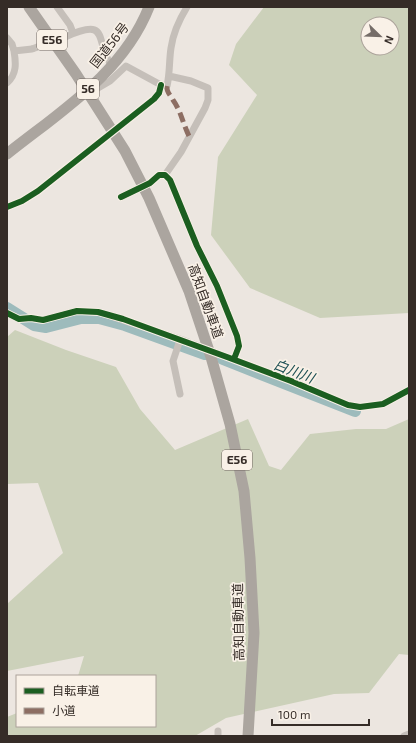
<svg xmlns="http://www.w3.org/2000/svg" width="416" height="743" font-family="'Exo 2','Noto Sans JP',sans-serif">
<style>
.green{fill:#ccd1ba;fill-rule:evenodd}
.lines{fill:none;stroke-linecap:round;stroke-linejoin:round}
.river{stroke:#9dbbbc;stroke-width:12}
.minor-tunnel{stroke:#c7c1bb;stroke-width:7;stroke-dasharray:7 3.5;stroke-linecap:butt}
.minor{stroke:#c5bfb9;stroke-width:7}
.highway{stroke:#aba59f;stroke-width:11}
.quiet{stroke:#8d6e63;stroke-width:5;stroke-dasharray:10 5;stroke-linecap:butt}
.cycleway-casing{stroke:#f9f1e7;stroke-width:8}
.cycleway{stroke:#1b5e20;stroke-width:6}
.labels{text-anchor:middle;stroke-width:3.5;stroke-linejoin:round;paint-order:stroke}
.shield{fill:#f9f1e7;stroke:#706761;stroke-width:1}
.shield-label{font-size:12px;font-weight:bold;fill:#352c27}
.street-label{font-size:13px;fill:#352c27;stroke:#f9f1e7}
.water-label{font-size:14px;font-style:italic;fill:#1e5055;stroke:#f9f1e7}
</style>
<rect width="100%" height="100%" fill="#ece6e0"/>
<path class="green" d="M264 7H409V313L320 318 250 288 211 235 218 157 257 95 229 65 236 44ZM368 24H392V48H368Z
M15 330 66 350 116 367 140 409 175 450 248 419 269 466 281 470 310 434 356 429H386L409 419V655L399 654 369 693 334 694 226 718 195 736H7V717L17 713V726H155V676H78L84 656 7 671V604L63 553 38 483 7 484V337Z"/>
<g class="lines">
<path class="river" d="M7 308 34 325 46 327 81 318H99L125 325 205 354
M223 359 355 411"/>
<path class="minor-tunnel" d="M32 49 65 37
M183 340 227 357"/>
<path class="minor" d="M57 7 70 25 73 33
M65 37C113 15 93 44 113 67
M7 38 12 44 14 51 32 49
M7 83C17 74 16 63 14 51
M86 95 110 81 126 66 161 85 167 86C170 73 169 61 171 48 173 33 179 20 187 7
M165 175 181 152 205 108 208 100V88L191 81 169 76
M121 197 150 183 159 175H165L170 180 197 246 217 286 237 336 239 346 234 359
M7 207 22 201 38 191 120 126 154 99 159 93 161 85
M7 313 19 319 31 318 43 320 77 311 98 312 183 340
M180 340 173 361 180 394
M227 357 291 381 348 405 360 407 383 404 409 390
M218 736V731
M404 736 409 734"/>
<path class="highway" d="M29 7 76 74 125 151 149 198 189 291 211 357 230 424 244 491 250 558 254 633 248 736
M7 154C61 111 123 73 149 7"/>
<path class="quiet" d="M167 86C166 92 170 94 173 100 181 111 183 124 189 136"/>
<g class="cycleway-casing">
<path id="cycleway" d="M121 197 150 183 159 175H165L170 180 197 246 217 286 237 336 239 346 234 359
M7 207 22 201 38 191 120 126 154 99 159 93 161 85
M7 313 19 319 31 318 43 320 77 311 98 312 123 319 227 357 291 381 348 405 360 407 383 404 409 390"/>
</g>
<use href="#cycleway" class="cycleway"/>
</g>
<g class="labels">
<g class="shield">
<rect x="37" y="30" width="30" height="20" rx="3"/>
<rect x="77" y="79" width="22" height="20" rx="3"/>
<rect x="222" y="450" width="30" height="20" rx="3"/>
</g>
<g class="shield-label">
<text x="52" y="44">E56</text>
<text x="88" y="93">56</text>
<text x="237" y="464">E56</text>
</g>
<g class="street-label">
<text transform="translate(109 45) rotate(-52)" y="5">国道56号</text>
<text transform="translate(206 301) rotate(70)" y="5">高知自動車道</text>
<text transform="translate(238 622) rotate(-91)" y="5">高知自動車道</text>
</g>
<g class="water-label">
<text transform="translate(294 371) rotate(21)" y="5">白川川</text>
</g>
</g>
<rect width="416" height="743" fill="none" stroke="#352c27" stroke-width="16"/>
<rect x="16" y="675" width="140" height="52" fill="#f9f1e7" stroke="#aba29a"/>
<rect x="24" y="688" width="20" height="6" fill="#1b5e20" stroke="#aba29a"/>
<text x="52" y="695" font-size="12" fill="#352c27">自転車道</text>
<rect x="24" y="708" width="20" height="6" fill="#8d6e63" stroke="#aba29a"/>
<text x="52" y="715" font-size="12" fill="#352c27">小道</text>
<g transform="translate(380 36) rotate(113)"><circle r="19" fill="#f9f1e7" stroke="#aba29a"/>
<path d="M0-3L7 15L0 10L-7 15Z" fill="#756d68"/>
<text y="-6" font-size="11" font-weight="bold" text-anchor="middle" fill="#352c27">N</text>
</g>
<path d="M272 719v6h97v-6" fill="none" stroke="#352c27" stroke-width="2"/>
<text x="278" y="719" font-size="12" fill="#352c27" stroke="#f9f1e7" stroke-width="3" paint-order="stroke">100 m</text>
</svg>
